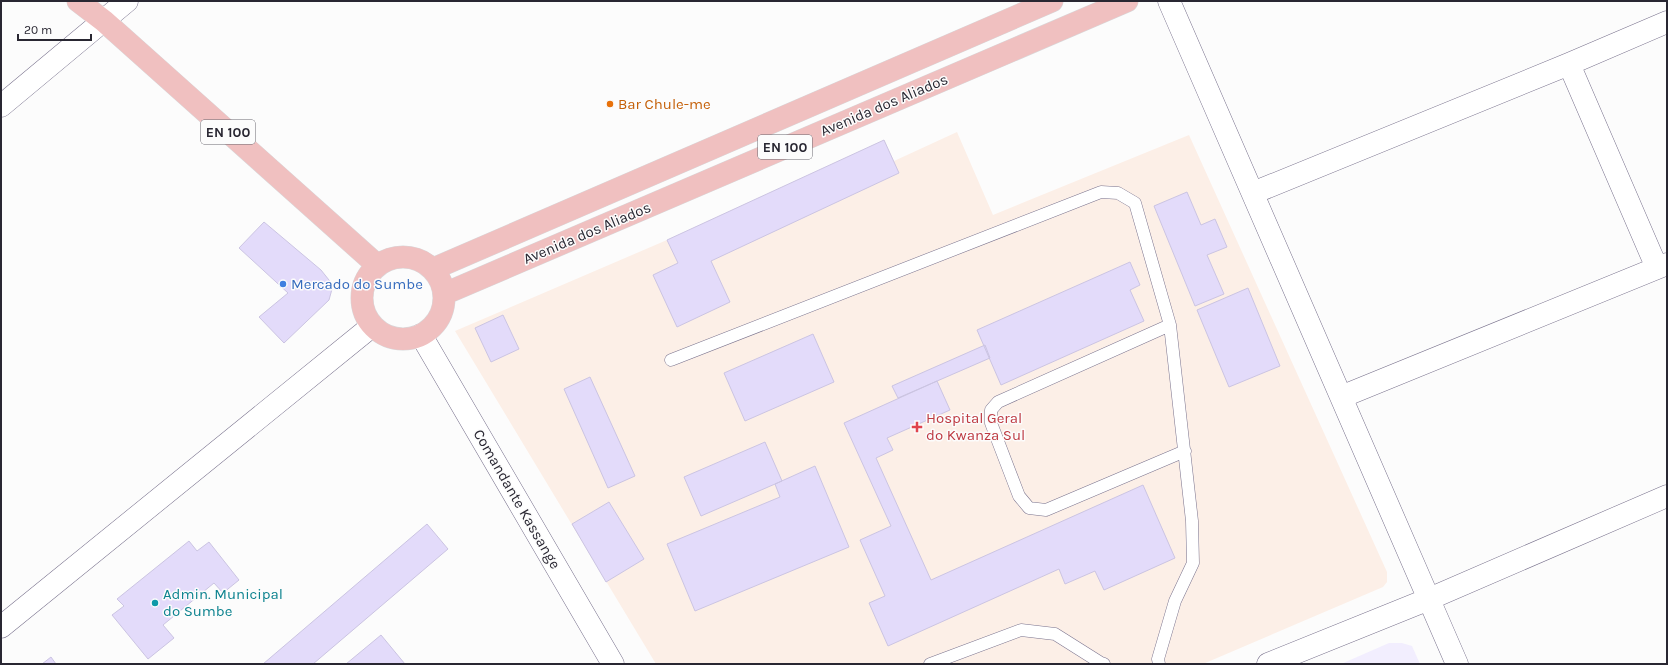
<svg xmlns="http://www.w3.org/2000/svg" width="1668" height="665" font-family="Karla,sans-serif">
<style>
.built{fill:#f2eefe}
.medical{fill:#fcefe7}
.building{fill:#e3dbfa;stroke:#cbc4e2}
.lines{fill:none;stroke-linecap:round;stroke-linejoin:round}
.lane-casing{stroke:#79728d;stroke-width:13}
.street-casing{stroke:#79728d;stroke-width:23}
.primary-casing{stroke:#d8d8da;stroke-width:23}
.lane{stroke:#fff;stroke-width:12}
.street{stroke:#fff;stroke-width:22}
.primary{stroke:#f0c0c0;stroke-width:22}
.food-dot{fill:#e8710a;stroke:#fcfcfc;stroke-width:1.5}
.shop-dot{fill:#3f7fe0;stroke:#fcfcfc;stroke-width:1.5}
.health-dot{fill:#e0444e;stroke:#fcfcfc;stroke-width:1.5}
.culture-dot{fill:#0f9aa8;stroke:#fcfcfc;stroke-width:1.5}
.labels{text-anchor:middle;stroke-width:3;stroke-linejoin:round;paint-order:stroke}
.shield{fill:#fcfcfc;stroke:#68676f;stroke-width:1}
.shield-label{font-size:14px;font-weight:bold;fill:#292732}
.food-label{font-size:15px;fill:#c56008;stroke:#fcfcfc;text-anchor:start}
.street-label{font-size:15px;fill:#292732;stroke:#fcfcfc}
.shop-label{font-size:15px;fill:#366cbe;stroke:#fcfcfc;text-anchor:start}
.health-label{font-size:15px;fill:#be3a42;stroke:#fcfcfc;text-anchor:start}
.culture-label{font-size:15px;fill:#0d838f;stroke:#fcfcfc;text-anchor:start}
</style>
<rect width="100%" height="100%" fill="#fcfcfc"/>
<path class="built" d="M1389 643H1402L1412 646 1420 664H1341Z"/>
<path class="medical" d="M957 132 993 215 1189 135 1387 572V582L1383 587 1203 664H656L455 331 667 240 884 140 894 161Z"/>
<path class="building" d="M884 140 899 173 711 261 730 302 677 327 653 275 678 263 667 240Z
M1187 192 1201 225 1215 219 1227 247 1207 255 1224 294 1195 306 1154 206Z
M264 222 321 270 329 280 332 289 329 300 284 343 259 317 288 293 239 248Z
M1130 262 1140 285 1130 290 1144 321 1001 385 977 330Z
M1248 288 1280 366 1229 387 1197 310Z
M503 315 519 349 491 362 475 328Z
M813 334 834 382 745 421 724 373Z
M985 345 990 358 898 398 892 386Z
M590 377 635 476 608 488 564 389Z
M937 381 950 410 887 438 893 450 876 458 931 580 1143 485 1175 558 1104 590 1095 571 1065 584 1059 569 888 646 869 603 885 596 860 540 891 526 844 423Z
M765 442 782 481 701 516 684 477Z
M815 466 849 547 695 611 667 544 780 497 775 484Z
M609 502 644 559 606 582 572 524Z
M427 524 448 549 313 664H263Z
M189 541 197 551 209 542 239 580 223 593 214 583 163 625 174 638 148 659 112 615 124 606 117 599Z
M381 635 405 664H346Z
M51 657 56 664H42Z"/>
<g class="lines">
<g class="lane-casing">
<path id="lane" d="M1170 325 998 402 991 410V423L1019 496 1029 508 1046 510 1185 451
M671 360 1101 192 1118 193 1135 203 1170 325 1192 521 1193 563 1175 601 1158 659 1159 664
M930 664 1021 630 1055 634 1101 663 1104 664"/>
</g>
<g class="street-casing">
<path id="street" d="M1169 1 1457 664
M1569 64 1657 268
M1 106 127 1
M1253 193 1569 64 1667 22
M421 335 613 664
M1341 397 1667 264
M1 627 372 326
M1268 664 1429 599 1667 496"/>
</g>
<g class="primary-casing">
<path id="primary" d="M78 1 104 21 377 265
M362 298a41 41 0 1 1 82 0a41 41 0 1 1-82 0Z
M433 269 1052 1
M444 294 1127 1"/>
</g>
<use href="#lane" class="lane"/>
<use href="#street" class="street"/>
<use href="#primary" class="primary"/>
</g>
<circle class="food-dot" cx="610" cy="104" r="4"/>
<circle class="shop-dot" cx="283" cy="284" r="4"/>
<path class="health-dot" d="M915 421h4v4h4v4h-4v4h-4v-4h-4v-4h4z"/>
<circle class="culture-dot" cx="155" cy="603" r="4"/>
<g class="labels">
<g class="shield">
<rect x="201" y="120" width="54" height="24" rx="3"/>
<rect x="758" y="135" width="54" height="24" rx="3"/>
</g>
<g class="shield-label">
<text x="228" y="137">EN 100</text>
<text x="785" y="152">EN 100</text>
</g>
<g class="food-label">
<text x="618" y="109">Bar Chule-me</text>
</g>
<g class="street-label">
<text transform="translate(884 105) rotate(-23)" y="5">Avenida dos Aliados</text>
<text transform="translate(587 233) rotate(-23)" y="5">Avenida dos Aliados</text>
<text transform="translate(517 499) rotate(60)" y="5">Comandante Kassange</text>
</g>
<g class="shop-label">
<text x="291" y="289">Mercado do Sumbe</text>
</g>
<g class="health-label">
<text x="926" y="423">Hospital Geral<tspan x="926" dy="17">do Kwanza Sul</tspan></text>
</g>
<g class="culture-label">
<text x="163" y="599">Admin. Municipal<tspan x="163" dy="17">do Sumbe</tspan></text>
</g>
</g>
<rect width="1668" height="665" fill="none" stroke="#292732" stroke-width="4"/>
<path d="M18 34v6h73v-6" fill="none" stroke="#292732" stroke-width="2"/>
<text x="24" y="34" font-size="12" fill="#292732" stroke="#fcfcfc" stroke-width="3" paint-order="stroke">20 m</text>
</svg>
